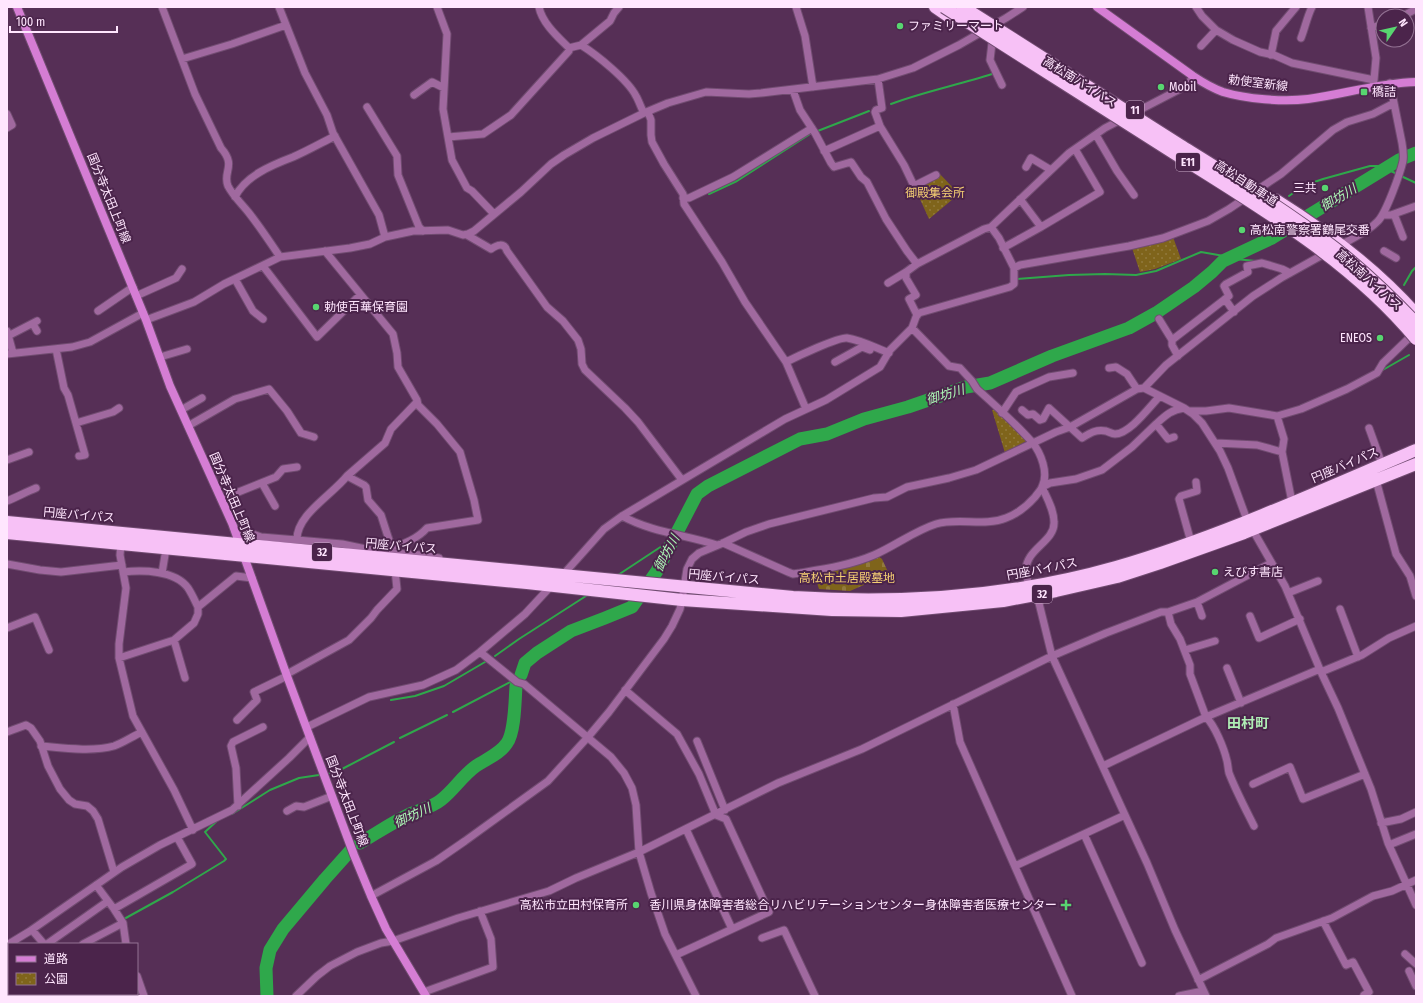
<svg xmlns="http://www.w3.org/2000/svg" width="1423" height="1003" font-family="'Fira Sans Condensed','Noto Sans JP',sans-serif">
<style>
.cemetery{fill:url(#cemetery-stones)}
.park{fill:url(#park-dots)}
.lines{fill:none;stroke-linecap:round;stroke-linejoin:round}
.stream{stroke:#2fa84b;stroke-width:2}
.river{stroke:#2fa84b;stroke-width:13}
.street-casing{stroke:#714c71;stroke-width:9}
.secondary-casing{stroke:#714c71;stroke-width:10}
.highway-casing{stroke:#714c71;stroke-width:14}
.street{stroke:#a0699f;stroke-width:7}
.secondary{stroke:#d57dd4;stroke-width:8}
.highway{stroke:#f7c1f6;stroke-width:12}
.highway-bridge-casing{stroke:#714c71;stroke-width:14;stroke-linecap:butt}
.highway-bridge{stroke:#f7c1f6;stroke-width:12}
.poi-dot{fill:#58d570;stroke:#4b244b;stroke-width:1.5}
.labels{text-anchor:middle;stroke-width:4;stroke-linejoin:round;paint-order:stroke}
.shield{fill:#4b244b;stroke:#c9acc8;stroke-width:1}
.shield-label{font-size:11px;font-weight:bold;fill:#ffe6fe}
.poi-label{font-size:12px;fill:#ffe6fe;stroke:#4b244b;text-anchor:start}
.street-label{font-size:12px;fill:#ffe6fe;stroke:#4b244b}
.park-label{font-size:12px;fill:#f5cf73;stroke:#4b244b}
.water-label{font-size:13px;font-style:italic;fill:#adf9b6;stroke:#4b244b}
.quarter-label{font-size:14px;font-weight:bold;fill:#afeeb5;stroke:#4b244b}
</style>
<defs>
<pattern id="cemetery-stones" width="16" height="16" patternUnits="userSpaceOnUse"><rect width="16" height="16" fill="#7f641b"/><path d="M2 7V4a2 2 0 0 1 4 0v3zM10 15v-3a2 2 0 0 1 4 0v3z" fill="#927a3d"/></pattern>
<pattern id="park-dots" width="8" height="8" patternUnits="userSpaceOnUse"><rect width="8" height="8" fill="#7f641b"/><path d="M2 2h.1M6 6h.1" fill="none" stroke="#927a3d" stroke-width="1.8" stroke-linecap="round"/></pattern>
</defs>
<rect width="100%" height="100%" fill="#562f56"/>
<path class="cemetery" d="M874 556H878L882 559 889 574 850 591 819 589 814 574 816 572 851 566Z"/>
<path class="park" d="M938 172 959 194 929 219 914 186Z
M1173 237 1181 259 1155 269 1140 272 1132 248Z
M996 409 1028 440 1005 453 992 410Z"/>
<g class="lines">
<path class="stream" d="M891 104C923 92 958 85 992 74
M1401 176 1416 183
M709 194 737 181 810 134 869 111
M1289 196 1303 186 1323 179 1370 166H1381L1395 173
M1017 279 1069 275 1105 274 1136 275 1156 271 1201 252 1224 256 1235 259 1256 261
M1404 285 1412 271 1416 267
M1381 371 1409 355
M618 575 662 546 673 540
M495 656 519 639 586 596
M515 678 521 675
M391 700 415 696 444 686 485 662
M453 712 512 681
M400 738 447 715
M330 773 342 769 394 742
M232 814 270 790 299 778 319 775
M124 919 173 892 224 861 226 859 205 832 219 819
M7 970 9 969"/>
<path class="river" d="M521 675 525 663 537 653 571 631 605 618 632 607 657 571 697 494 708 486 800 439 827 434 864 419 908 407 966 387 990 383 1052 356 1129 328 1156 313 1194 287 1212 272 1223 261 1272 238 1399 160 1416 153
M360 843C377 833 393 822 410 814 421 809 431 808 441 800 454 790 462 776 476 766 486 759 500 754 507 743 515 732 515 700 516 686
M267 996 266 968 270 950 283 929 325 879 350 851"/>
<g class="street-casing">
<path id="street" d="M162 7 195 94 221 148C237 166 222 172 228 186 233 196 242 204 249 213 260 227 270 242 280 257
M279 7 305 73 327 115 333 133 379 215 385 237
M437 7 447 34 443 109 452 160 467 188 472 191 494 214
M796 7 805 36 813 87
M1196 7 1202 16 1216 30 1233 40 1260 52 1274 55 1292 63 1374 80 1373 86
M1368 7 1376 58 1374 80
M1403 16 1416 9
M1371 28 1383 24
M1301 38C1305 28 1307 17 1312 7
M992 43 990 60 1002 85
M581 45 610 21 614 13 619 7
M1201 46 1216 30
M569 48 581 45C597 55 628 80 636 96 639 101 641 108 644 113
M1271 55 1276 31 1296 7
M182 59 232 44 286 25
M793 90 800 110 815 133 831 163 834 167 851 162 861 177 867 182 886 219 907 251 917 264 984 229 991 227
M414 95 432 82 444 88
M367 107 397 156 398 175 419 227 423 231
M648 112 651 120V135L652 142 664 164 683 194 684 204 722 262 745 302 786 362 806 409
M7 114 12 125 7 128
M880 126 904 165 914 186 936 175
M1096 135 1117 171 1134 195
M448 137 483 134 511 115 569 51V48C558 37 542 23 539 7
M824 151 880 126 875 112 876 110 882 108 878 79
M1026 167 1031 158 1051 170
M235 197C245 176 272 165 293 157 307 151 321 143 335 136
M683 198H689L733 177 812 128
M1020 199 1041 227 1100 192 1075 149
M1394 214 1403 237
M1383 215H1391L1416 206
M467 235 491 249C497 245 504 242 507 251L547 307 563 321 578 340 581 349 582 364 585 370 625 408 638 422 682 480
M1339 246C1351 239 1368 232 1378 221 1386 213 1400 174 1403 161 1404 155 1403 149 1402 143L1390 83
M1003 248 1041 227
M1384 251 1396 258
M263 266 317 337 360 295
M1014 268 999 238 991 227 1069 153 1105 128 1184 87 1189 83 1193 76
M235 279 253 311 263 319
M888 283 906 272
M136 296 176 278 182 269
M1225 299 1234 312
M98 311 133 287
M917 315 909 299 916 295 906 278V272L917 264
M1159 319 1172 340V345L1178 356
M146 320 194 302 224 284 280 257 350 248 370 244 385 237 413 231 448 230 463 235 468 234 474 231 521 192 551 164 564 155 593 138 644 113 668 103 699 94 706 92 749 94 761 93 878 79 913 68 959 45 1006 18 1023 7
M33 324 37 331
M7 331 13 353
M8 336 37 321
M1172 340 1229 296 1224 286 1226 284 1248 272 1247 266 1262 263 1282 269 1290 273
M56 349 64 388 68 395 85 455 79 456
M7 354 72 347 90 342 143 313
M160 357 187 349
M786 362C796 357 838 337 847 338 861 340 876 348 889 353
M835 362 862 347 870 350
M1109 368 1116 367 1127 374 1137 389
M1144 388 1166 365 1253 296 1281 278 1326 253
M181 410 202 398
M1022 410 1028 415 1033 414 1040 420 1043 419 1049 408 1082 438C1090 433 1096 429 1106 431 1109 432 1112 434 1115 434 1130 434 1150 406 1160 396
M1189 411H1206L1229 408 1277 416 1301 409 1347 389 1377 373 1383 363 1409 338
M1002 413 1016 392 1020 390 1049 377 1073 373
M1277 416 1284 439 1282 452 1292 502
M76 423 113 412 119 408
M188 426 235 399 269 389 287 411 301 433 314 437
M1369 428 1382 464
M1174 437 1168 439 1156 424C1166 415 1171 410 1184 408
M1216 443 1257 445 1282 452
M7 460 29 452
M347 476 385 443 391 429 417 402
M1376 480 1396 554 1410 576 1416 596
M262 483 275 506
M221 499 276 477 283 469 297 467
M7 501C17 497 26 492 36 488
M622 516C651 532 686 535 717 545
M235 531H244L261 537 297 540C296 515 332 495 347 476L364 485 366 487 368 500 381 515 391 546C403 546 419 537 427 528L478 520 474 500 460 452 437 424 418 405 417 400 398 367 397 353 393 334 325 251
M297 540 342 544 380 552 421 555 439 558
M1191 542 1179 499 1181 496 1197 491 1196 482
M723 543 788 572 793 574 800 573C824 569 851 565 874 555 895 546 914 531 936 524 959 517 984 527 1006 518 1017 514 1027 506 1035 497 1037 494 1041 490 1042 487 1049 473 1041 453 1032 442 1016 424 995 405 977 389L972 381 960 368 949 366 912 328
M121 544 120 555 126 588 119 644V658L133 716 174 790 193 830
M7 564 40 570 61 572 122 565
M123 572C142 570 175 570 188 588 192 594 195 601 198 607
M162 573 166 549
M561 577 604 529 622 516 785 419 826 400 880 367 890 350 912 328 916 317 919 313 1010 287 1014 284V268L1020 265 1129 246 1163 238 1208 221 1229 209 1281 174 1333 130 1347 122 1373 114 1394 103
M1029 586C1028 581 1026 576 1026 571 1025 549 1055 542 1054 522 1054 510 1047 498 1042 487L1050 483 1076 479 1102 470 1132 447 1156 424
M1036 591 1052 656 1147 863 1175 930 1206 996
M1288 593 1318 581
M1197 602 1202 616
M1340 609 1358 657
M1168 612 1171 624 1180 639 1190 665V674L1206 717C1215 726 1224 748 1227 761 1228 765 1228 769 1229 773 1236 791 1245 808 1254 826
M1250 616 1259 638 1300 619
M7 628 35 617 49 650
M174 640 185 678
M1185 650 1215 641
M480 652 517 682 524 684 611 757 624 773 632 788 636 805 639 852 651 893 665 934 696 996
M119 658 174 640 194 623 198 614V607L236 576 252 578
M1227 668 1241 703
M1321 672 1362 655 1389 638 1416 626
M287 674 349 640 371 618 377 610 397 589 395 570
M625 690 677 734 699 774 716 815 726 819 769 912 676 955
M953 704 960 742 1072 996
M237 720 257 700 254 692 287 676
M307 727 369 697 423 685 456 670 480 652 525 614 552 585
M7 732 26 725 31 728 40 741 48 766 60 789 69 800 75 804 87 806 93 811 98 819 114 872
M697 741 725 810
M41 746C63 748 93 752 114 746 123 743 133 736 142 732
M1103 766 1206 717 1320 669
M1253 784 1290 767 1303 799 1365 774
M238 806 236 768 231 746 233 742 263 727
M287 811 296 806 304 807 332 796
M1381 823 1401 819 1416 812
M686 829 732 929
M1084 834 1142 963
M1389 845 1416 834
M1015 866 1125 815
M96 885 114 909 192 864 177 837
M371 896 436 861 465 841 548 781 588 737 609 712 664 639 672 626 680 609 682 600 687 569 692 559 699 553 723 543 746 532 769 524 874 498 887 497 907 487 949 478 976 470 1056 432 1070 427 1137 389 1144 388 1184 408 1193 414 1202 423 1220 451 1228 468 1247 520 1285 586 1321 672 1338 708 1371 789 1388 843 1416 905
M114 909 123 923 126 944
M1323 921 1346 965 1353 962 1369 992 1364 995 1365 996
M32 930 44 944
M762 938 784 930 815 996
M47 944 108 901
M83 944 123 923
M7 945 30 931 122 867 160 845 232 810 289 758 310 737
M1405 954 1416 964
M1409 971 1416 986
M137 976 144 996
M1198 980 1268 944 1276 938 1332 918 1373 896 1392 891 1416 880
M424 992 493 967 491 939 480 911
M23 994 24 996
M296 996 317 976 330 966 357 952 381 943 393 941 458 918 549 891 576 878 639 852 778 783 862 749 1052 656 1106 633 1161 612H1168L1197 602 1271 563
M1179 996 1203 991"/>
</g>
<g class="secondary-casing">
<path id="secondary" d="M17 7 146 320 170 386 232 523 287 676 354 855 371 896 386 929 426 996
M1097 7 1193 76C1202 82 1212 88 1223 92 1246 99 1283 102 1308 99 1345 94 1378 83 1416 82"/>
</g>
<g class="highway-casing">
<path id="highway" d="M935 7 951 18
M1276 200C1327 232 1376 269 1416 314
M7 522 793 597C902 604 1011 597 1116 567 1219 537 1317 492 1416 450
M7 533 527 583 682 600 832 610 901 611 1003 601 1056 591 1117 577 1160 563 1244 533 1416 464"/>
</g>
<use href="#street" class="street"/>
<use href="#secondary" class="secondary"/>
<use href="#highway" class="highway"/>
<g class="highway-bridge-casing">
<path id="highway-bridge" d="M944 7C1024 58 1103 108 1183 159 1266 211 1353 263 1416 339
M963 7C1035 53 1108 99 1180 145 1233 178 1287 211 1336 249 1365 272 1391 297 1416 323"/>
</g>
<use href="#highway-bridge" class="highway-bridge"/>
</g>
<g class="poi-dot">
<circle cx="900" cy="26" r="4"/>
<circle cx="1161" cy="87" r="4"/>
<rect x="1360" y="88" width="8" height="8" rx="2"/>
<circle cx="1325" cy="188" r="4"/>
<circle cx="1242" cy="230" r="4"/>
<circle cx="316" cy="307" r="4"/>
<circle cx="1380" cy="338" r="4"/>
<circle cx="1215" cy="572" r="4"/>
<circle cx="636" cy="905" r="4"/>
<path d="M1064 899h4v4h4v4h-4v4h-4v-4h-4v-4h4z"/>
</g>
<g class="labels">
<g class="shield">
<rect x="1126" y="101" width="18" height="18" rx="3"/>
<rect x="1176" y="153" width="24" height="18" rx="3"/>
<rect x="312" y="543" width="20" height="18" rx="3"/>
<rect x="1032" y="585" width="20" height="18" rx="3"/>
</g>
<g class="shield-label">
<text x="1135" y="114">11</text>
<text x="1188" y="166">E11</text>
<text x="322" y="556">32</text>
<text x="1042" y="598">32</text>
</g>
<g class="poi-label">
<text x="908" y="30">ファミリーマート</text>
<text x="1169" y="91">Mobil</text>
<text x="1372" y="96">橋詰</text>
<text x="1317" y="192" text-anchor="end">三共</text>
<text x="1250" y="234">高松南警察署鶴尾交番</text>
<text x="324" y="311">勅使百華保育園</text>
<text x="1372" y="342" text-anchor="end">ENEOS</text>
<text x="1223" y="576">えびす書店</text>
<text x="628" y="909" text-anchor="end">高松市立田村保育所</text>
<text x="1057" y="909" text-anchor="end">香川県身体障害者総合リハビリテーションセンター身体障害者医療センター</text>
</g>
<g class="street-label">
<text transform="translate(1080 82) rotate(32)" y="4">高松南バイパス</text>
<text transform="translate(1258 83) rotate(7)" y="4">勅使室新線</text>
<text transform="translate(1246 183) rotate(33)" y="4">高松自動車道</text>
<text transform="translate(109 198) rotate(68)" y="4">国分寺太田上町線</text>
<text transform="translate(1369 280) rotate(42)" y="4">高松南バイパス</text>
<text transform="translate(1345 465) rotate(-23)" y="4">円座バイパス</text>
<text transform="translate(232 497) rotate(67)" y="4">国分寺太田上町線</text>
<text transform="translate(79 515) rotate(5)" y="4">円座バイパス</text>
<text transform="translate(401 546) rotate(5)" y="4">円座バイパス</text>
<text transform="translate(1042 569) rotate(-11)" y="4">円座バイパス</text>
<text transform="translate(724 577) rotate(5)" y="4">円座バイパス</text>
<text transform="translate(347 801) rotate(69)" y="4">国分寺太田上町線</text>
</g>
<g class="park-label">
<text x="935" y="197">御殿集会所</text>
<text x="847" y="582">高松市土居殿墓地</text>
</g>
<g class="water-label">
<text transform="translate(1338 197) rotate(-31)" y="5">御坊川</text>
<text transform="translate(945 394) rotate(-17)" y="5">御坊川</text>
<text transform="translate(666 553) rotate(-62)" y="5">御坊川</text>
<text transform="translate(412 815) rotate(-25)" y="5">御坊川</text>
</g>
<g class="quarter-label">
<text x="1248" y="728">田村町</text>
</g>
</g>
<rect width="1423" height="1003" fill="none" stroke="#ffe6fe" stroke-width="16"/>
<rect x="8" y="943" width="130" height="52" fill="#4b244b" stroke="#937293"/>
<rect x="16" y="956" width="20" height="6" fill="#d57dd4" stroke="#937293"/>
<text x="44" y="963" font-size="12" fill="#ffe6fe">道路</text>
<rect x="16" y="973" width="20" height="12" fill="url(#park-dots)" stroke="#937293"/>
<text x="44" y="983" font-size="12" fill="#ffe6fe">公園</text>
<g transform="translate(1395 28) rotate(56)"><circle r="19" fill="#4b244b" stroke="#937293"/>
<path d="M0-3L7 15L0 10L-7 15Z" fill="#58d570"/>
<text y="-6" font-size="11" font-weight="bold" text-anchor="middle" fill="#ffe6fe">N</text>
</g>
<path d="M10 26v6h107v-6" fill="none" stroke="#ffe6fe" stroke-width="2"/>
<text x="16" y="26" font-size="12" fill="#ffe6fe" stroke="#4b244b" stroke-width="3" paint-order="stroke">100 m</text>
</svg>
